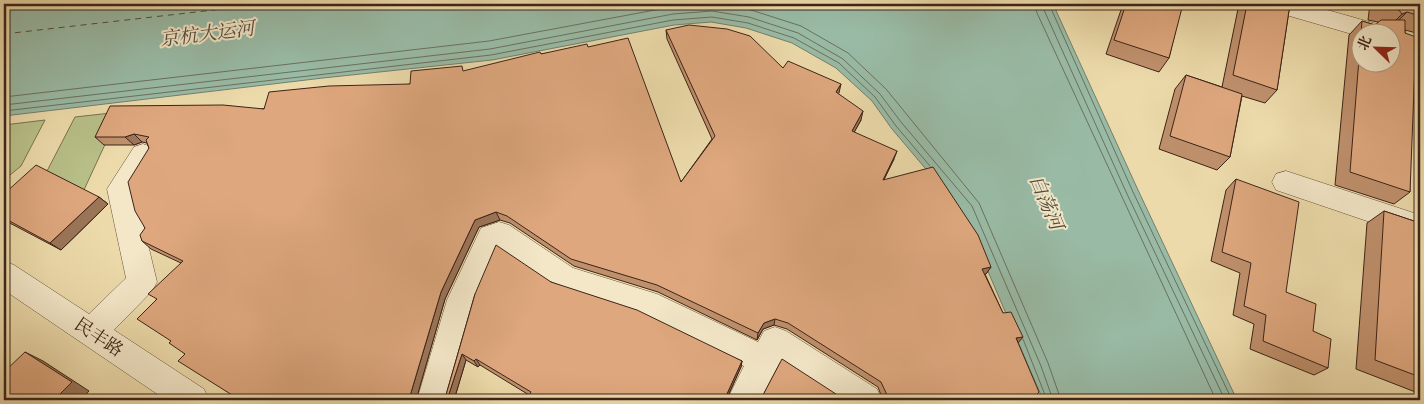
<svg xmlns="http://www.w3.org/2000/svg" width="1424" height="404" font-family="'IM FELL English','Noto Serif SC',serif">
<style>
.green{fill:#b8c088;stroke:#7a7250}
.water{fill:#99bba6;stroke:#747f6d}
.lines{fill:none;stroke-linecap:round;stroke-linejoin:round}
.shore{stroke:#6b705f;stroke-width:1}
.ferry{stroke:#544a3c;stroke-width:1;stroke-dasharray:6 5;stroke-linecap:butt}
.minor-casing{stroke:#69523c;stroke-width:1}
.minor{fill:#f3e7c8;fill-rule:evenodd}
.wall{fill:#bf906c;stroke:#3d2418;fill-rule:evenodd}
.shaded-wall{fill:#9b7558;stroke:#3d2418}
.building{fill:#dea77e;stroke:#3d2418;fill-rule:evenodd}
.labels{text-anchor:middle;stroke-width:4;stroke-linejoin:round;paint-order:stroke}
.street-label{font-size:18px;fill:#3d2418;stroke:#f3e7c8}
.water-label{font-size:19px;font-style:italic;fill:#544a3c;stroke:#f3e7c8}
</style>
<rect width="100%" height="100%" fill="#ecdaaa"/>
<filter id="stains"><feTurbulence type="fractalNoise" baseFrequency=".004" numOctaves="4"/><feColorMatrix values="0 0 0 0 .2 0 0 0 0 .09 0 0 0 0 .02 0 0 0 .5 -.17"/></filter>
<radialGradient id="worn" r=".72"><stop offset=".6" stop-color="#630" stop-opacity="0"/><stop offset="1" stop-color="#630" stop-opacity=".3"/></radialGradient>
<path class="green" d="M120 112 83 192 46 173 75 117Z
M45 120 21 166 4 180V125Z"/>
<path class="water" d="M4 4H1053L1138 190 1237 400H1043L963 213 892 129 872 101 836 68 792 43 746 28 711 22 674 25 492 60 323 78 4 116Z"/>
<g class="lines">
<path class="shore" d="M716 4 751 10 801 26 848 53 886 89 979 203 1048 363 1061 400
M1035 4 1037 13 1216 400
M1043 4 1044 10 1127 194 1225 400
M1049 4 1133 192 1232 400
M4 97 489 41 671 7 704 4
M4 105 490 49 673 14 712 11 749 17 798 33 843 59 880 94 901 122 972 206 1041 366 1053 400
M4 111 491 55 673 20 712 17 748 23 794 38 839 63 875 97 896 126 930 166
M1023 339 1047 400"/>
<path class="ferry" d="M4 34 266 4"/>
<g class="minor-casing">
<path id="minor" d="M1266 4H1306L1384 26 1388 32H1362V37L1269 10Z
M143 144 152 147 156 155 135 190 157 282 152 291 114 330 204 389 209 400H166L4 290V261L14 265 89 314 126 278 107 189 134 147Z
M1286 171 1420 215V239L1276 190 1272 182 1276 174Z
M499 222 509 225 573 268 657 294 758 342 764 331 775 327 786 331 877 389 882 400H838L780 362 760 400H727L744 366 639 315 554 287 499 250 477 300 449 400H417L447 300 481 228Z"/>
</g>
<use href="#minor" class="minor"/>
</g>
<path class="wall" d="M1123 4H1182L1169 58 1159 72 1106 54Z
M1239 4H1290L1277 90 1265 103 1242 96 1230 157 1217 170 1159 149 1175 89 1186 75 1222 87Z
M1370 4H1420V34L1405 30 1410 192 1394 204 1335 185 1349 35 1362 21 1375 25 1378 22 1368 20Z
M666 30 783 68 839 94 861 120 854 132 894 159 884 179 991 267 986 274H985L1003 313 1018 343 1032 400 529 395 480 365 478 367 466 360 454 400H240L185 354 171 341 156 300 181 263 151 249 142 241 145 228 149 148 147 143 142 142 134 145H104L95 137 410 84 541 54 588 47 681 182 712 139 667 39ZM500 220 510 223 574 266 658 292 757 340 763 329 774 325 787 329 878 387 881 395 839 396H728L741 367 742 361 551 282 475 294 446 395 417 396 445 299 479 227Z
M1236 179 1286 292 1313 331 1328 368 1314 375 1250 349 1254 324 1233 315 1240 273 1211 261 1226 190Z
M4 194 99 197 108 204 61 250 4 220Z
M1384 211 1420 223V392L1418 393 1356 369 1367 223Z"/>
<path class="shaded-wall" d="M1407 12 1393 26 1388 28 1402 14Z
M841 84 839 93 834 100 836 92Z
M863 111 861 120 850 140 852 131Z
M134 134 142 142 134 145 125 137Z
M897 151 894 159 880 188 883 180Z
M99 197 108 204 61 250 50 243Z
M496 212 500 220 479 227 445 299 416 400 410 396 441 292 475 220Z
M991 267 986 274 978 276 982 269Z
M775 319 774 325 763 329 757 340 758 333 764 323Z
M1023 337 1018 343 1016 338Z
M25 352 43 361 89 391 81 400H54Z
M462 354 466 360 454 400H447Z
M476 359 480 365 478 367 474 361Z
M742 361 741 367 726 400V396Z"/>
<path class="building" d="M1126 4H1183L1169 58 1114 40Z
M1247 4H1290L1277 90 1233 75Z
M1382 4H1420V16L1407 12 1402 14 1399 10 1382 5Z
M1381 20H1405V33L1416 37 1410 192 1350 172 1362 21 1375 25ZM1362 32H1392V62H1362Z
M689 25 727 29 750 36 783 68 788 61 841 84 836 92 863 111 852 131 897 151 883 180 933 167 978 235 991 267 982 269 1003 313 1011 312 1023 337 1016 338 1039 392 1032 400H526L531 392 476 359 474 361 462 354 447 400H240L178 361 185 354 169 343 171 341 137 319 157 299 148 294 183 261 142 241 140 235 145 228 135 211 128 182 149 148 146 140 149 137 134 134 125 137H95L110 106 223 105 264 109 269 92 329 86 410 84 411 71 462 66 463 71 540 52 541 54 587 44 588 47 628 38 681 182 715 136 666 30ZM496 212 507 216 571 259 657 285 758 333 764 323 775 319 788 323 881 382 887 395 839 396 782 359 763 395 726 396 742 361 637 310 551 282 496 245 475 294 446 395 410 396 441 292 475 220Z
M1186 75 1242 94 1230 157 1170 136Z
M36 165 99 197 50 243 4 218V194Z
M1236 179 1299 202 1286 292 1316 304 1313 331 1331 339 1328 368 1263 341 1266 315 1244 306 1251 263 1222 252Z
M1384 211 1420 223V377L1375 360Z
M25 352 72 382 54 400H4V372Z"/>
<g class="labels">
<g class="street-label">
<text transform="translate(99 337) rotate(34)" y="6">民丰路</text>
</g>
<g class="water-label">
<text transform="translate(207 33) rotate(-7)" y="7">京杭大运河</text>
<text transform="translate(1047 202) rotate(67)" y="7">白荡河</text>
</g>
</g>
<rect width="1424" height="404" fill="none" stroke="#ecdaaa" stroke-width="20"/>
<rect x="5" y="5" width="1414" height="394" fill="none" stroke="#3d2418" stroke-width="2.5"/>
<rect x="10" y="10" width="1404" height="384" fill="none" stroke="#3d2418"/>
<g transform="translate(1376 48) rotate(293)"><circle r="24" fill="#f3e7c8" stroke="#aa9982"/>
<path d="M0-4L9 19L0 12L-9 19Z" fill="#8f2418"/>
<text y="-8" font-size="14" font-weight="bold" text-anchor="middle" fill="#3d2418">北</text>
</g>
<rect width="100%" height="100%" filter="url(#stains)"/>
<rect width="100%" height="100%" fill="url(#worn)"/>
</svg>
